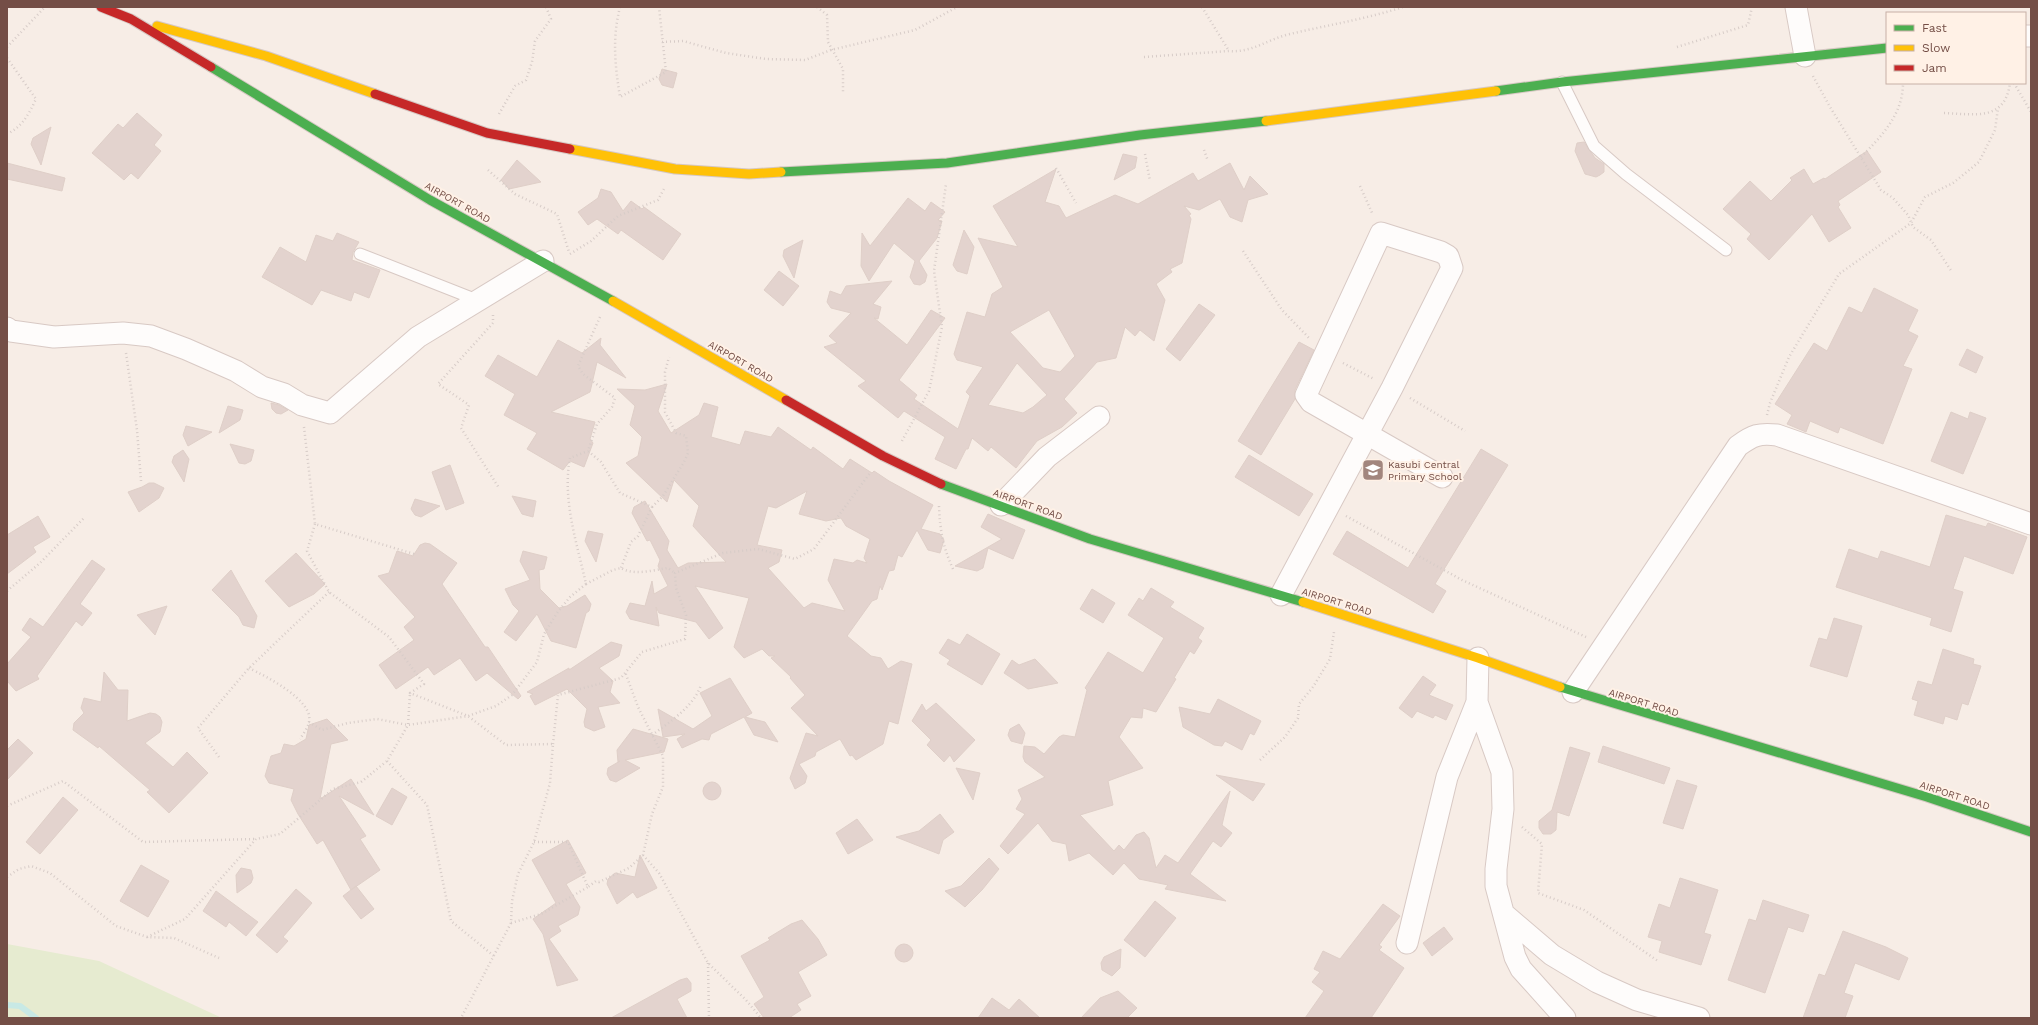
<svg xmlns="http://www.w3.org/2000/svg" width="2038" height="1025" font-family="'Work Sans',sans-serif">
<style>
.green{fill:#e6ebd0}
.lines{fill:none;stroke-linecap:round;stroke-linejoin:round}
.stream{stroke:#c8e9e5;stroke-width:6}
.building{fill:#e3d3ce;stroke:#dfcfc8;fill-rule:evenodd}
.lane-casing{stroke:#d8c9c4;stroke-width:13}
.street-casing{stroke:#d8c9c4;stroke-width:23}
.fast-casing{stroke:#d6c8c3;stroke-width:11}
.slow-casing{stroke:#d6c8c3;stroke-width:11}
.jam-casing{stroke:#d6c8c3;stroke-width:11}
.path{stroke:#d7ccc8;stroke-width:2.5;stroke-dasharray:1 3;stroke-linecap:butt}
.lane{stroke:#fefcfb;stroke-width:11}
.street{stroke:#fefcfb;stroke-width:21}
.fast{stroke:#4caf50;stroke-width:9}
.slow{stroke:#ffc107;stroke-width:9}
.jam{stroke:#c62828;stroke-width:9}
.labels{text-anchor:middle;stroke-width:4;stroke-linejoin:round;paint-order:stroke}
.street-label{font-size:10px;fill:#744e46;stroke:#fff1e6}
.poi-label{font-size:10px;fill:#744e46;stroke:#fff1e6;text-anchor:start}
</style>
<rect width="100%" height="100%" fill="#f7ede6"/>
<path class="green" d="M7 944 99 961 222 1018H7Z"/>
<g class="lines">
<path class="stream" d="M7 1005 20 1006 36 1018"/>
</g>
<path class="building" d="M662 69 677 73 673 88 662 85 659 79Z
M137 113 162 135 154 145 161 151 138 179 131 173 124 180 92 153 118 124 123 128Z
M51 127 41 165 31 144 33 138Z
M1584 142 1595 158 1604 164V172L1600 175 1596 177 1585 174 1575 151 1577 143Z
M1867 151 1881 172 1838 201 1840 205 1838 207 1851 228 1829 242 1812 214 1769 260 1747 239 1751 234 1723 209 1750 181 1771 201 1792 180 1790 178 1804 169 1813 184 1824 178 1825 179Z
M1123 154 1137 157 1135 168 1114 180Z
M517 160 541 182 509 189 501 180Z
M7 163 65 178 62 191 7 179Z
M1230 163 1244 190 1250 176 1268 194 1248 200 1242 222 1230 217 1220 199 1199 210 1184 206 1191 214 1189 215 1191 219 1182 263 1170 269 1172 272 1156 284 1165 300 1154 341 1140 330 1135 336 1125 327 1116 358 1097 362 1064 399 1077 413 1062 427 1037 441 1016 468 991 447 988 451 972 438 968 449H966L956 469 935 459 945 437 904 411 898 418 858 386 866 381 824 347 837 343 829 336 851 313 831 308 827 302 830 291 841 295 846 286 892 281 873 304 881 307 878 319 874 318 907 345 931 310 945 318 899 380 917 395 914 399 958 429 970 396 966 392 983 367 957 360 954 354 967 312 985 317 992 294 1003 287 978 238 1018 247 993 206 1056 169 1045 202 1059 206 1066 218 1115 195 1138 204 1193 173 1198 181ZM1049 310 1075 356 1060 372 1043 368 1010 332ZM1017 363 1047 395 1033 407 1023 413 988 405Z
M601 189 611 192 623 211 631 201 642 209 644 207 681 234 663 260 621 230 618 234 597 219 588 225 578 212 598 198Z
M908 198 925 211 931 202 945 212 938 220 942 221 937 238 919 261 927 275 925 282 920 285 914 284 910 277 915 261 894 243 869 281 861 266 862 233 870 246Z
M964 230 974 247 967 274 957 271 953 265Z
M337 233 359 242 353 252 352 260 380 270 369 298 354 292 351 301 321 290 312 305 262 277 280 247 306 262 316 235 333 241Z
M803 240 794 278 783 256 784 250Z
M779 271 799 286 783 306 764 290Z
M1874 288 1918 310 1908 331 1918 336 1903 366 1912 369 1883 444 1840 427 1838 433 1810 421 1806 432 1787 424 1792 415 1775 404 1814 343 1827 351 1849 307 1862 313Z
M1199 304 1215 315 1180 361 1166 349Z
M601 338 600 345 626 378 597 362 590 392 551 412 595 422 590 439 593 443 584 467 570 461 563 470 527 449 537 433 504 415 515 394 485 376 498 355 537 377 558 340 582 353Z
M1299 342 1314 350 1295 390V399L1261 455 1238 441Z
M1967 349 1983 357 1976 373 1959 365Z
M667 384 658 411 671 433 699 415 704 403 718 407 711 437 740 445 745 431 771 437 778 427 811 450 813 447 843 469 850 459 872 473 874 471 889 481 933 505 921 529 940 534 944 540 940 553 928 550 917 530 902 557 898 555 894 570 889 571 882 590 880 586 877 599 872 601 847 636 871 656 881 658 888 669 901 661 912 664 898 724 889 721 883 744 856 760 852 755 850 756 840 739 816 752 815 756 799 764 807 776 805 783 795 789 790 778 806 733 818 736 791 708 805 695 790 678 791 677 771 658 775 656H769L762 649 744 658 734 647 749 598 695 586 723 628 709 639 696 622 659 613 656 607 659 626 630 619 626 612 630 603 645 606 652 581 654 594 668 586 658 566 660 560 650 540 647 541 632 513 634 507 645 501 669 541 667 550 678 568 688 563 726 562 693 526 699 506 674 480 667 502 626 463 638 456 642 437 630 425 635 406 617 389 645 390ZM807 491 799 514 826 521 841 518 846 526 870 539 864 558 867 563 857 560 853 563 834 559 828 580 845 611 812 603 804 608 768 568 779 562 782 550 757 545 768 506 776 508Z
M271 403 279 405 288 410 281 414 276 413 272 409Z
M228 406 243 410 240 420 219 433Z
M1951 412 1968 419 1970 412 1986 418 1963 474 1931 461Z
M186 426 212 432 188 446 183 435Z
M230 444 254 450 251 461 245 464 239 463Z
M1481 449 1508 465 1435 584 1446 591 1433 613 1333 554 1347 531 1408 568Z
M183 450 189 459 184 482 172 462 174 456Z
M1249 455 1313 494 1299 516 1235 477Z
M450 465 464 503 446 510 432 472Z
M149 483H154L164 488 159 498 139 512 128 492 142 487Z
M512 496 536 501 533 517 522 514Z
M415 499 440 506 421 517 415 515 411 509Z
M988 514 1025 530 1013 559 988 548 983 568 977 571 955 566 1002 539 981 527Z
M1946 515 1986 527 1988 523 2027 537 2013 574 1964 556 1953 589 1963 592 1951 632 1930 625 1932 618 1836 587 1849 549 1878 559 1881 551 1930 567Z
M38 516 50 537 33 547 36 552 7 574V535Z
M588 531 603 534 596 562 585 541Z
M425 543 430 544 457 563 442 584 485 647H488L521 696 518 699 487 673 476 681 460 658 434 675 428 667 396 689 379 665 414 640 404 627 415 617 378 576 389 573 397 551 413 556 420 545Z
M523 551 547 557 544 569 539 570 540 589 559 608 567 606 585 595 591 604 589 611 586 613 576 648 551 641 537 614 516 641 504 632 519 611 513 605 505 589 530 580 520 561Z
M296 553 325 584 314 594 289 607 265 581Z
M92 560 105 569 80 604 92 613 82 626 76 621 37 676 39 679 16 691 7 681V664L31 637 22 630 30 618 43 627Z
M231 570 257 616 254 628 243 625 239 617 212 590Z
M1151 588 1174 602 1170 607 1204 628 1198 638 1202 641 1194 654 1190 651 1174 678 1176 679 1156 712 1143 708 1142 718 1131 717 1119 737 1143 768 1108 781 1113 805 1080 815 1114 851 1119 845 1124 850 1136 835 1144 832 1149 838 1156 868 1165 855 1178 863 1230 791 1222 825 1232 833 1221 847 1213 841 1190 874 1226 901 1165 889 1168 885 1139 879 1124 863 1113 875 1089 853 1069 861 1066 844 1052 841 1038 823 1008 854 1000 846 1025 814 1016 809 1022 799 1018 790 1045 777 1025 762 1023 757 1024 746 1035 747 1044 754 1059 737 1063 735 1075 737 1087 690 1085 688 1108 652 1143 673 1164 638 1128 615 1139 598 1143 601Z
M1092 589 1115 603 1103 623 1080 609Z
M167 606 155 635 137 615Z
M1834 618 1862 626 1847 677 1810 666 1819 638 1827 640Z
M967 634 1000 654 982 685 947 664 950 660 939 653 948 639 960 645Z
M611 642 622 645 619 656 599 668 613 681 610 692 620 703 598 707 605 727 594 731 585 727 584 722 587 709 567 689 535 705 530 696 533 694 527 692 569 668V670Z
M1943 649 1974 659 1973 664 1981 666 1968 705 1962 703 1957 720 1945 716 1943 724 1914 715 1918 701 1912 699 1918 681 1932 685Z
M1035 659 1058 683 1028 689 1004 673 1012 660 1019 665Z
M104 672 118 690H128L127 721 150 713 156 714 160 717 162 722 160 732 145 743 173 767 187 752 208 773 169 813 147 792 150 790 99 746 98 748 73 730 74 723 84 713 81 708 84 698 101 702Z
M1423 676 1436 685 1429 695 1453 705 1446 720 1435 715 1433 718 1417 711 1412 718 1399 708Z
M730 678 752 713 745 717 765 722 778 742 754 735 744 717 711 734 709 740 702 739 682 748 677 739 685 734 663 737 658 709 693 729 712 716 700 693Z
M1218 699 1261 721 1254 735 1250 733 1242 750 1225 741 1222 746 1214 745 1183 727 1179 707 1210 714Z
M936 703 975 740 954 762 950 755 944 762 927 745 931 740 912 721 922 704 926 711Z
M327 719 348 740 331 744 320 799 351 779 374 815 339 796 366 836 360 839 380 870 351 890 323 840 317 844 298 814 291 800 294 789 269 783 265 776 271 756 281 753 284 744 294 746 306 739 309 725Z
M1019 724 1025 733 1022 744 1011 741 1008 735 1010 729Z
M633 729 668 739 664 752 625 760 640 768 616 782 610 780 607 774 608 768 620 761 618 762 617 750Z
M18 739 33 753 7 780V750Z
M1603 746 1670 768 1664 784 1598 762Z
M1570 747 1590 753 1569 816 1557 812 1556 830 1551 834H1543L1539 828V821L1552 810Z
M956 768 980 773 973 800Z
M1216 775 1265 784 1253 801Z
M1677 780 1697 786 1683 829 1663 823Z
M703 791a9 9 0 1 1 18 0a9 9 0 1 1-18 0Z
M392 788 407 797 392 825 376 816Z
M63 797 78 810 40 854 26 842Z
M940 814 954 832 943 840 939 854 896 837 919 831Z
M857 819 873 840 848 854 836 833Z
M568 840 586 873 566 884 580 907 578 915 558 926 561 931 549 939 578 980 557 986 543 934 533 919 556 903 532 860Z
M640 855 657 888 637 898 633 892 617 904 607 884 608 879 615 873 635 877Z
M989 858 999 869 982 890 965 907 945 891 961 886Z
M141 865 169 881 148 917 120 901Z
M241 868 251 870 253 878 251 883 237 893 236 875Z
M1680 878 1718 890 1704 933 1711 935 1701 965 1659 952 1662 941 1648 937 1659 904 1670 908Z
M356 886 374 909 361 919 343 896Z
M296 889 312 903 283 937 288 941 277 953 256 935Z
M216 891 258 922 246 936 229 922 226 927 203 911Z
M1763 900 1809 915 1803 932 1788 927 1765 993 1728 980 1749 919 1756 921Z
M1155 901 1176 918 1145 957 1124 940Z
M1383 904 1400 916 1379 945 1382 947 1379 950 1404 968 1381 1003 1371 1018H1305L1324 991 1312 982 1320 972 1314 969 1323 951 1340 959Z
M802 920 818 939 827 955 798 972 811 996 797 1004 801 1010 789 1018H764L754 1004 764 997 741 956 770 940 768 938 791 924Z
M1444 927 1453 939 1432 956 1423 943Z
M1843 931 1886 947 1908 958 1899 980 1855 963 1844 993 1853 996 1845 1018H1803L1819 974 1825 976Z
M895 953a9 9 0 1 1 18 0a9 9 0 1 1-18 0Z
M1121 949 1120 968 1112 976 1102 970 1101 963 1104 957Z
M687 978 691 983V991L677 999 687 1018H611L680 980Z
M1118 991 1137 1008 1127 1018H1081L1100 998Z
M992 998 1009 1010 1019 999 1040 1018H978Z"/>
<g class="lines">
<g class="lane-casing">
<path id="lane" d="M1562 82 1594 146 1626 174 1726 250
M360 254 477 300"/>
</g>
<g class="street-casing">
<path id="street" d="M1796 7 1805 56
M2025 36H2031
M7 328 11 331 54 337 123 333 151 336 186 349 236 371 262 387 284 394 302 405 330 413 418 337 543 261
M1001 505 1047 457 1099 417
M1281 595 1392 388 1452 268 1448 256 1441 252 1381 233 1306 395 1311 402 1442 477
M1478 658 1477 702 1502 772 1503 809 1496 869V886L1515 957 1521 969 1565 1018
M1573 692 1738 446C1753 435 1759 433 1777 435L2031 524
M1504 914 1552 955 1597 982 1637 1000 1699 1018
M1407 943 1447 777 1477 702"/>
</g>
<g class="fast-casing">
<path id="fast" d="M211 67 430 200 613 301
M1496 91 1562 82 1887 48
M781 172 947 163 1140 135 1266 121
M941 484 1090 539 1303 602
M1560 687 1927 797 2031 832"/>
</g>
<g class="slow-casing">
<path id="slow" d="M157 26 266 56 375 94
M1266 121 1496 91
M570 149 675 169 749 174 781 172
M613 301 786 400
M1303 602 1478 658 1560 687"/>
</g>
<g class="jam-casing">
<path id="jam" d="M101 7 131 19 211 67
M375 94 487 133 570 149
M786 400 883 456 941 484"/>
</g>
<path class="path" d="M620 7C612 39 615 65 620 97L666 72 659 7
M817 7 827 15 828 42 843 69V94
M1202 7 1229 51
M662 42 683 41 726 53 766 59 805 60 831 50 915 30 957 7
M7 47 45 7
M1677 47 1748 25 1752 7
M1144 57 1229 51C1252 53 1268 39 1290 34 1328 25 1366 19 1403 7
M7 58 36 99C29 114 22 127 7 134
M1813 76 1830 107 1881 190 1893 198 1908 215 1913 227 1931 240 1952 272
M2014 83 2031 112
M1944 113C1974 114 2005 122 2010 83
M499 114 515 86 526 80 532 62 535 41 551 19 546 7
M1204 150 1208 161
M1145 154 1150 181
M1861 157C1882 136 1903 114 1903 83
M1056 168 1076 203
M488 170 515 194 557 214 569 252
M1360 186 1373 215
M1243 251 1282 310 1310 339
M570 254 591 241 618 216 658 200 664 189
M493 315V323L438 384 469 405 461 428 499 488
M600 317 578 366 583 374 615 398 612 407 597 424 588 451 601 462 620 493 652 507 638 536 631 542 621 568
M126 353 137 430 141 481
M1343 363 1374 379
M1410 398 1465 431
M1767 415 1770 403 1789 357 1839 274 1911 223 1925 197 1953 183 1979 162 1995 130 1998 108
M304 427 315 524 414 554
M902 441 929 391 942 327 934 271 946 184
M939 506C940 531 943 547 953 569
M652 507 663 496 684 462 688 453 686 436 676 433 665 412V372L669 357
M1346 516 1462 580 1586 637
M315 524 307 551 329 592 389 637 424 684 410 693 468 716 506 745 553 744 550 783 534 842 518 874 512 901 511 923 461 1018
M586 584 613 570 621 568C635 576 653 570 668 568L675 573
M7 591 40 563 85 517
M249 668C265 676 314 700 309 722 308 728 303 734 300 739
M309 722 322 730 348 723 377 719 408 725 468 716 496 706 512 695 537 662 544 634 557 613 570 597 586 584C577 543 562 500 570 458L588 451
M652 735C670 722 694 706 701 685
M553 744 558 695 621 678 642 652 685 639 686 615 676 588 675 573 723 553 758 549 795 559 814 549 870 473
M219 757 198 728 249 668 329 592
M1260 760 1285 737 1298 718 1299 704 1313 687 1330 659 1334 632
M387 761 427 805 451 921 494 956
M7 806 63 781 143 842 256 839
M1522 827 1542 844 1538 893 1584 910 1658 961
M534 842H568L588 887 596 881 599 882 629 868 643 855 652 814 663 787V756L638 707 625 672
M643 855 659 873 708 963 746 1000 761 1018
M7 877 19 869 31 866 50 873 116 926 147 937 174 938 219 958
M511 923 541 914 588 887
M147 937 185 919 256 839 280 834 333 789 361 782 387 761 408 725 410 693
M708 963 709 1018"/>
<use href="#lane" class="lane"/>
<use href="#street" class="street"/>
<use href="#fast" class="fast"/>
<use href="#slow" class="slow"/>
<use href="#jam" class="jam"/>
</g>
<defs>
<g id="school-square" transform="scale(1.15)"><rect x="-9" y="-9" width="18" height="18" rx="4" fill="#a2867e" stroke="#fff1e6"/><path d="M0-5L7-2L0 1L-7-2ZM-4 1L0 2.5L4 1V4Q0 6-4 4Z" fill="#fff"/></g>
</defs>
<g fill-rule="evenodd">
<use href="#school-square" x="1373" y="470"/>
</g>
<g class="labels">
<g class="street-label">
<text transform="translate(458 202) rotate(29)" y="4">AIRPORT ROAD</text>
<text transform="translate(741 361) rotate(30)" y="4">AIRPORT ROAD</text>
<text transform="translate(1028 504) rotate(20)" y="4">AIRPORT ROAD</text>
<text transform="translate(1337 601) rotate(17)" y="4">AIRPORT ROAD</text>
<text transform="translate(1644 702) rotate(17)" y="4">AIRPORT ROAD</text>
<text transform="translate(1955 795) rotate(18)" y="4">AIRPORT ROAD</text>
</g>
<g class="poi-label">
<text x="1388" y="468">Kasubi Central<tspan x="1388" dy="12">Primary School</tspan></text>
</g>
</g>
<rect width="2038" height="1025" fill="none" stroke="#744e46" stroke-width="16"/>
<rect x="1886" y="12" width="140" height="72" fill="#fff1e6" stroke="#c7b0a6"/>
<rect x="1894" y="25" width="20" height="6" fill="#4caf50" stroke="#c7b0a6"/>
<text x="1922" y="32" font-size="12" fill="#744e46">Fast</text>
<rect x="1894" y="45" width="20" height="6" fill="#ffc107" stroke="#c7b0a6"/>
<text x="1922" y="52" font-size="12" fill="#744e46">Slow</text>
<rect x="1894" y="65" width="20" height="6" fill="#c62828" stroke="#c7b0a6"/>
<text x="1922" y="72" font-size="12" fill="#744e46">Jam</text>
</svg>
